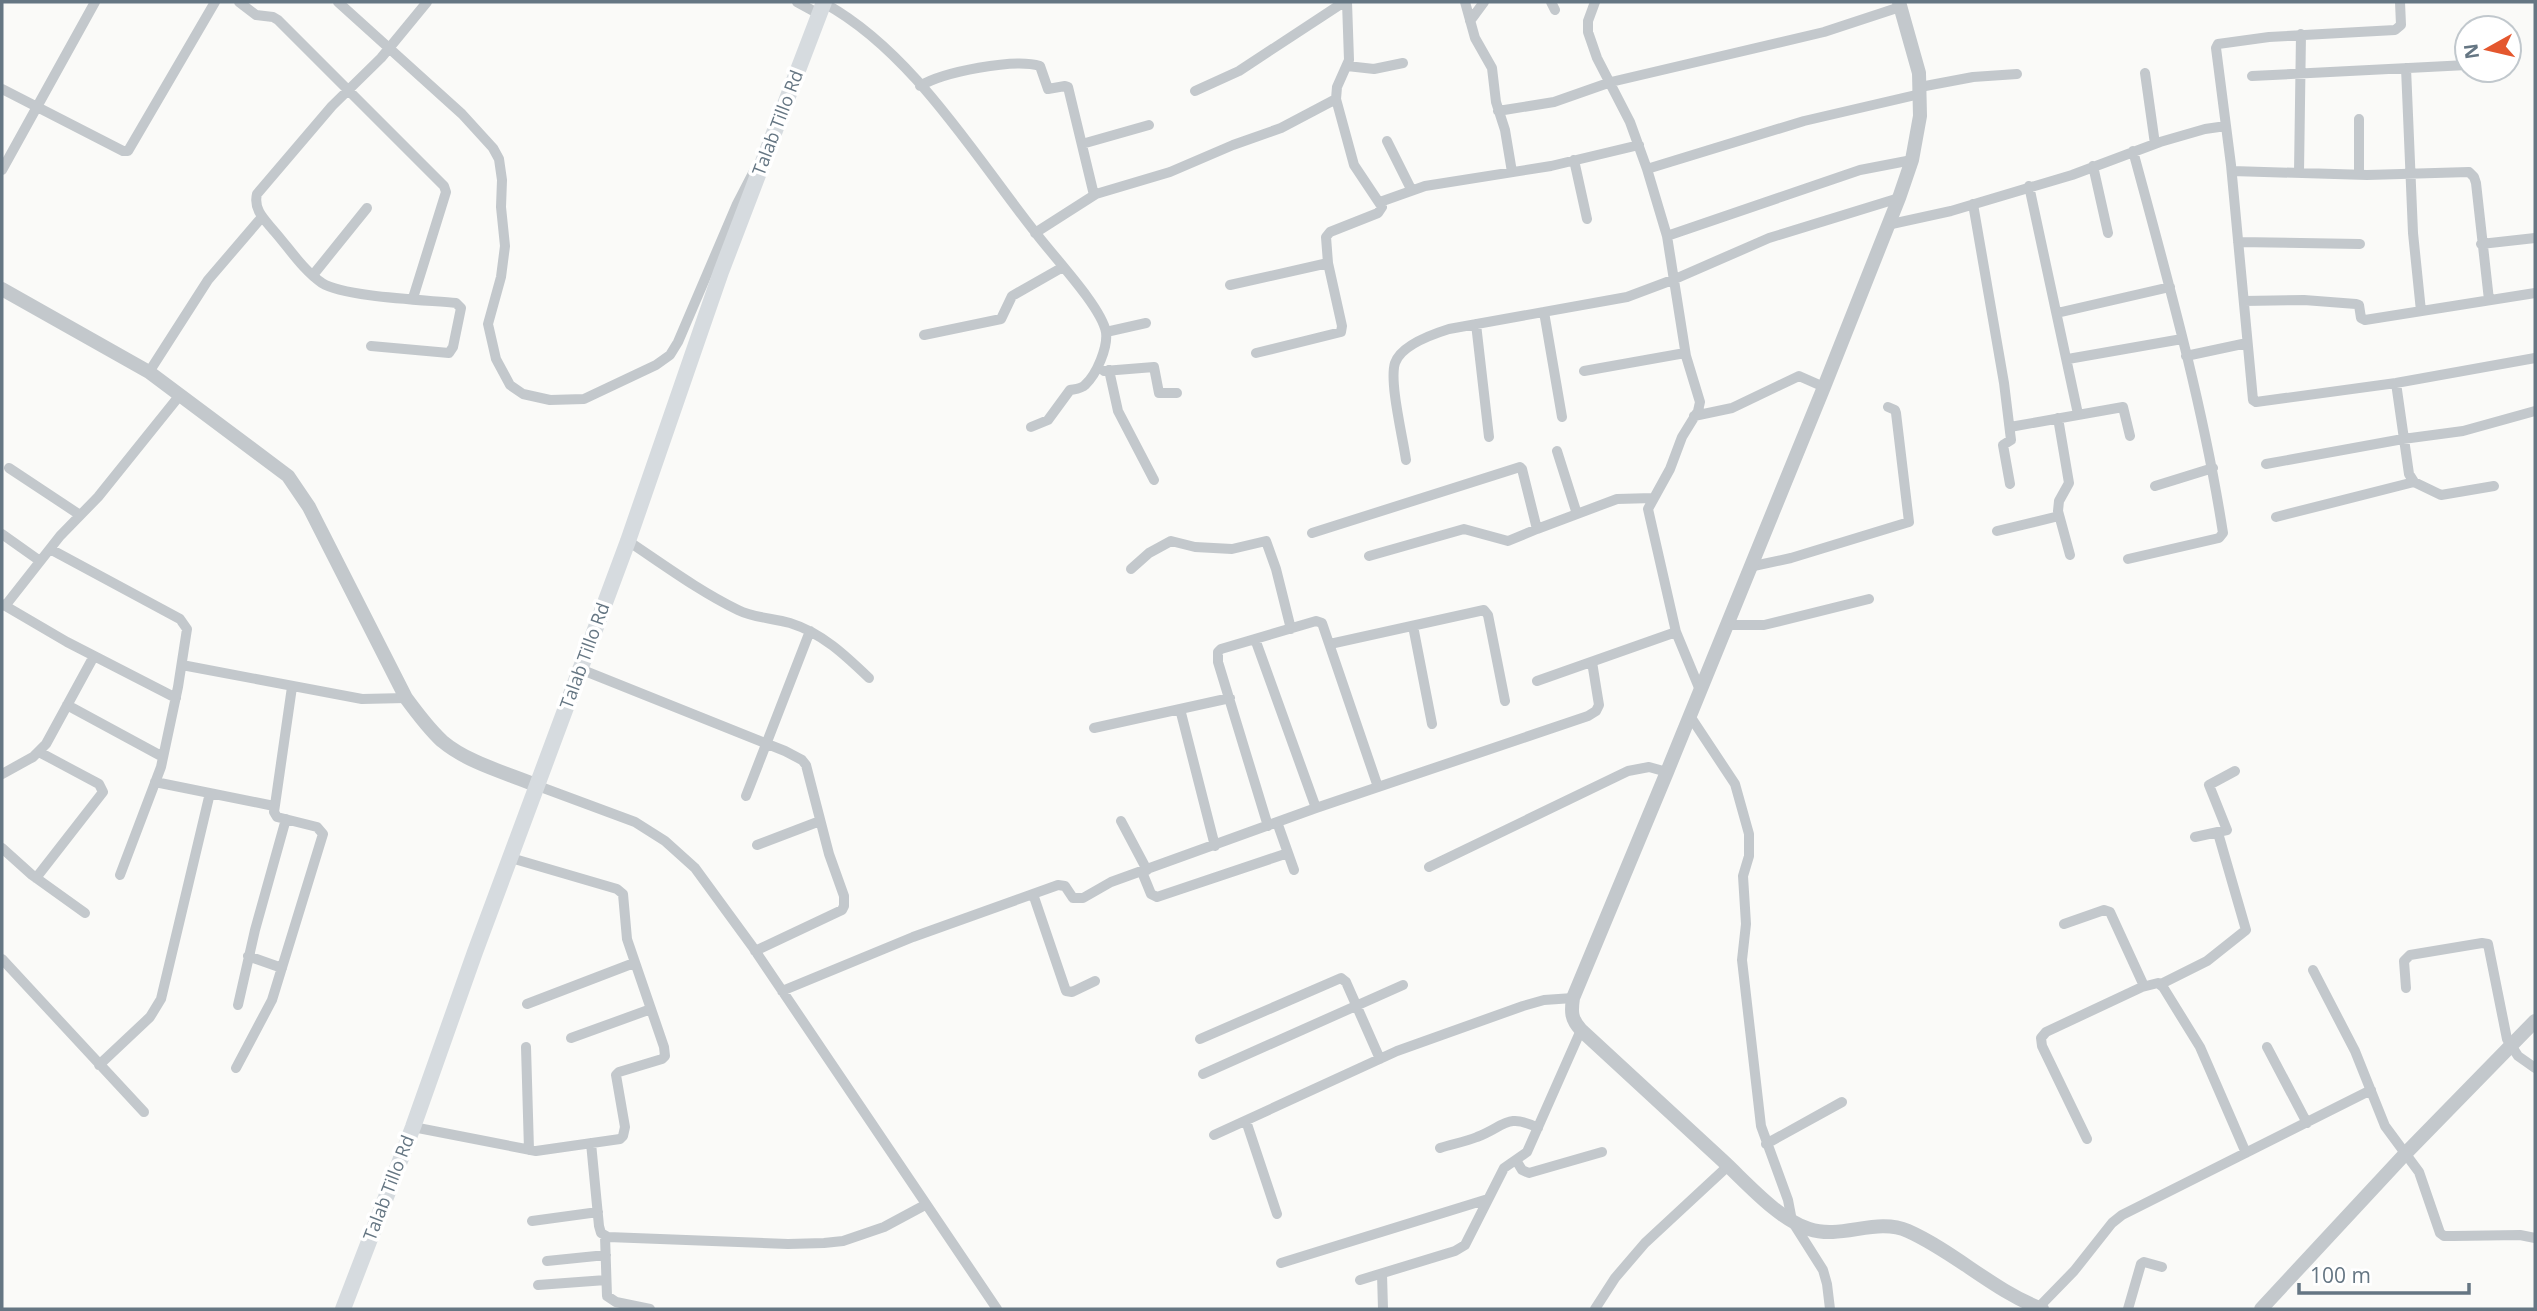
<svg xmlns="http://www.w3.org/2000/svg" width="2537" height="1311" font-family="'Open Sans',sans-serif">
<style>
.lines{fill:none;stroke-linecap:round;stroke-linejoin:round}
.minor{stroke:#c3c8cc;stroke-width:10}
.tertiary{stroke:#c3c8cc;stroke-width:14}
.secondary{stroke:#d6dbdf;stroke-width:16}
.labels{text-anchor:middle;stroke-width:7;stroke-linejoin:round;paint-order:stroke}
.street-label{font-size:18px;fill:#657683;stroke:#fff}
</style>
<rect width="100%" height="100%" fill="#fafaf8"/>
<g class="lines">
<path class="minor" d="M239 2 256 15 273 17 278 20 444 186 446 192 413 298
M338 2 462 114 493 148 499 159 502 180 501 207 505 246 501 277 488 324 496 359 510 385 523 394 550 400 584 399 656 365 670 355 678 342 737 204 754 171
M797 2 819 14
M1465 2 1475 38 1492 68 1496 102 1505 130 1512 172
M1551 2 1555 10
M1595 2 1588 21V32L1597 58 1630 122 1647 169 1667 236 1686 356 1700 402 1698 411 1682 437 1670 469 1648 509 1676 632 1700 690
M2400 2 2401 25 2395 30 2269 37 2218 44 2216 48 2231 165 2253 400 2256 402 2396 383 2535 358
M824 3C912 51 974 155 1035 232 1052 255 1101 306 1106 332 1108 347 1097 374 1085 385 1081 389 1075 389 1070 390L1048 420 1031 427
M1470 21 1484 2
M1347 66 1374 69 1403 63
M2406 68 2413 233 2421 311
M2145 73 2155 144
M2252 76 2467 65
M920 86C943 72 1014 58 1040 66L1048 89 1065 86 1068 87 1094 195
M1920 87 1973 77 2017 74
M2 89 123 151H128L215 2
M1195 91 1239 71 1344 2
M1498 111 1554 102 1611 82 1824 32 1900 7
M1387 141 1411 189
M1082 144 1149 125
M1574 160 1587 219
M2093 166 2108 233
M1647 169 1804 121 1920 94
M2 170 95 2
M2232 171 2367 175 2469 172 2474 177 2476 183 2489 300
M2299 172 2301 34
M2359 174V119
M2029 186 2078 414
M1380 202 1425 186 1551 166 1639 145
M1973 204 2004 383 2011 440 2003 445 2010 484
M1887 225 1951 211 2072 175 2160 142 2205 129 2226 126
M1035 233 1096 194 1170 172 1233 145 1281 128 1336 99
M1667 236 1860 170 1912 160
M2238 242 2360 244
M2481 244 2535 238
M313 275 367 208
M1230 285 1328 263
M2244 301 2304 300 2356 304 2359 305 2361 318 2365 320 2535 293
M1544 312 1562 417
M2057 313 2170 287
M1476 324 1489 437
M1106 332 1146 323
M924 335 1001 319 1012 296 1063 267
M371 346 449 353 453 347 461 308 456 303C426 300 344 297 322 283 303 270 289 248 274 231 265 220 253 210 257 194L332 106 381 58 427 2
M1256 353 1341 332 1342 326 1328 263 1326 237 1330 232 1378 213 1382 207 1354 165 1336 99 1337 87 1349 60 1347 2
M2186 356 2247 343
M2068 359 2182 339
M1109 370 1118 411 1154 480
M1104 371 1154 367 1159 393H1177
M1584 371 1685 353
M149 372 208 280 262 217
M2396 383 2409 474 2414 482 2441 495 2494 486
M1694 416 1732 408 1799 376 1824 387
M2058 418 2069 483 2059 501 2058 511 2070 555
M2010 427 2123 407 2130 436
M1557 451 1577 514
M1406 460C1403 438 1389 382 1395 363 1401 345 1433 334 1449 329L1627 297 1675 279 1769 238 1899 198
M2266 464 2403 439 2463 431 2535 411
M9 468 80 515
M2155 486 2213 468
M2276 517 2414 482
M1997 531 2059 516
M1312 533 1520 467 1522 469 1537 529 1617 499 1653 498
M2 534 40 561
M628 541C664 565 699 591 738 610 754 618 773 618 790 623 822 633 845 655 869 678
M50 549 180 619 187 629 178 687 161 767 120 875
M1369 556 1464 529 1508 541 1537 529
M2128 559 2219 538 2223 533C2203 404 2167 277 2133 151
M1749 567 1791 558 1909 522 1896 413 1895 410 1888 407
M1131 569 1149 553 1171 541 1195 547 1232 549 1266 541 1276 569 1291 629
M2 604 67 642 176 698
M5 606 60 536 98 497 180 395
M1727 625H1764L1869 599
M1413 626 1432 724
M1255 639 1316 808
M1330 644 1484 610 1488 615 1505 701
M182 665 362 699 406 698
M580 669 785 751 802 760 806 765 829 854 844 896V906L842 910 755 951
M1537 681 1676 632
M67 705 163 757
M1180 709 1215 846
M1690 716 1735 784 1749 834V856L1743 876 1746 924 1742 960 1761 1126 1788 1200 1792 1221 1823 1270 1827 1284 1830 1309
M1094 728 1230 698
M2 774 33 757 46 744 94 656
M155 782 274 806
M538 786 635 822 665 841 695 868 752 946 997 1309
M746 796 810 631
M1121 821 1147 870
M1277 822 1294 870
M1268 826 1218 662V652L1221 649 1316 621 1322 623 1378 787
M2195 837 2227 830 2209 785 2235 771
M757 845 820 821
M2 848 32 875 85 913
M1429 867 1628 771 1649 767 1667 772
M1142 872 1151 894 1157 897 1288 853
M36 878 103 792 99 784 39 752
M1033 894 1066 991 1072 992 1095 981
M2064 924 2104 910 2110 912 2144 986
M248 956 282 968
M2 959 144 1112
M2313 970 2355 1051 2385 1126 2419 1172 2440 1233 2444 1236H2453L2520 1235 2535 1238
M2161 984 2207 961 2246 930 2218 833
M2406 988 2404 961 2410 955 2482 943 2488 944 2507 1039 2518 1056 2535 1068
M782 991 913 937 1058 885 1065 886 1073 898H1083L1111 882 1316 808 1588 716 1596 711 1599 705 1592 662
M527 1004 634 963
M238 1005 255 930 286 819
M571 1038 651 1009
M1200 1039 1341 978 1346 982 1380 1059
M526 1047 529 1150
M2267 1047 2307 1123
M99 1065 150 1017 161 999 210 793
M236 1068 272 1000 323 834 317 827 277 817 274 812 292 687
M1203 1074 1403 985
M1246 1121 1277 1214
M413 1127 536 1151 620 1139 623 1136 625 1127 616 1075 619 1072 662 1059 665 1056 664 1047 627 939 623 894 617 889 511 858
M1214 1135 1397 1051 1523 1006 1544 1000 1573 998
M2087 1139 2042 1046 2041 1038 2046 1032 2142 987 2158 983 2163 987 2200 1047 2246 1153
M591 1143 599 1226 601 1233 608 1237 788 1244 824 1243 843 1241 884 1227 925 1205
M1766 1144 1842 1102
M1440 1148C1452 1144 1465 1142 1477 1137 1504 1127 1507 1112 1538 1128
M1516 1160 1522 1170 1529 1173 1602 1152
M532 1221 598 1212
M605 1236 607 1296 616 1302 650 1309
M547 1261 606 1255
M1281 1263 1488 1199
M1382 1274 1383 1309
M1360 1280 1455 1251 1465 1245 1504 1168 1527 1152 1581 1030
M538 1285 606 1280
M1595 1309 1615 1278 1645 1243 1728 1166
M2037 1309 2074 1271 2112 1223 2122 1215 2371 1090
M2128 1309 2141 1264 2144 1262 2162 1267"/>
<path class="tertiary" d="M1899 2 1919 73 1920 116 1912 160 1899 198 1824 387 1667 772 1573 998C1571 1012 1571 1019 1581 1030 1628 1073 1675 1117 1722 1160 1746 1182 1778 1219 1809 1229 1842 1240 1876 1217 1908 1231 1955 1252 1994 1291 2042 1309
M2 289 149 372 288 476 309 507 406 698C417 713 428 728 442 741 468 763 507 773 538 786
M2261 1309 2405 1154 2535 1021"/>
<path class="secondary" d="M343 1309 413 1127 475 952 628 541 721 272 824 2"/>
</g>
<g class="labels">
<g class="street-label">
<text transform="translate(778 123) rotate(-69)" y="6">Talab Tillo Rd</text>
<text transform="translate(585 656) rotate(-70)" y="6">Talab Tillo Rd</text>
<text transform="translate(389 1188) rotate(-69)" y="6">Talab Tillo Rd</text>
</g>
</g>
<rect width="2537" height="1311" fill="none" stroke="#657683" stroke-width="7"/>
<g transform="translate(2488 49) rotate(262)"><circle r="33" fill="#ffffff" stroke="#c1c8cd" stroke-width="2"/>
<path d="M0-5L12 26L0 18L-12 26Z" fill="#e4572e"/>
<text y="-10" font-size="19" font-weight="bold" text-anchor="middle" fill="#657683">N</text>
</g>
<path d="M2299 1283v10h170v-10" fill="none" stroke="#657683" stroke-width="3.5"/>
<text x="2310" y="1283" font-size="21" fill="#657683" stroke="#ffffff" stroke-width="5" paint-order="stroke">100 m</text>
</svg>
